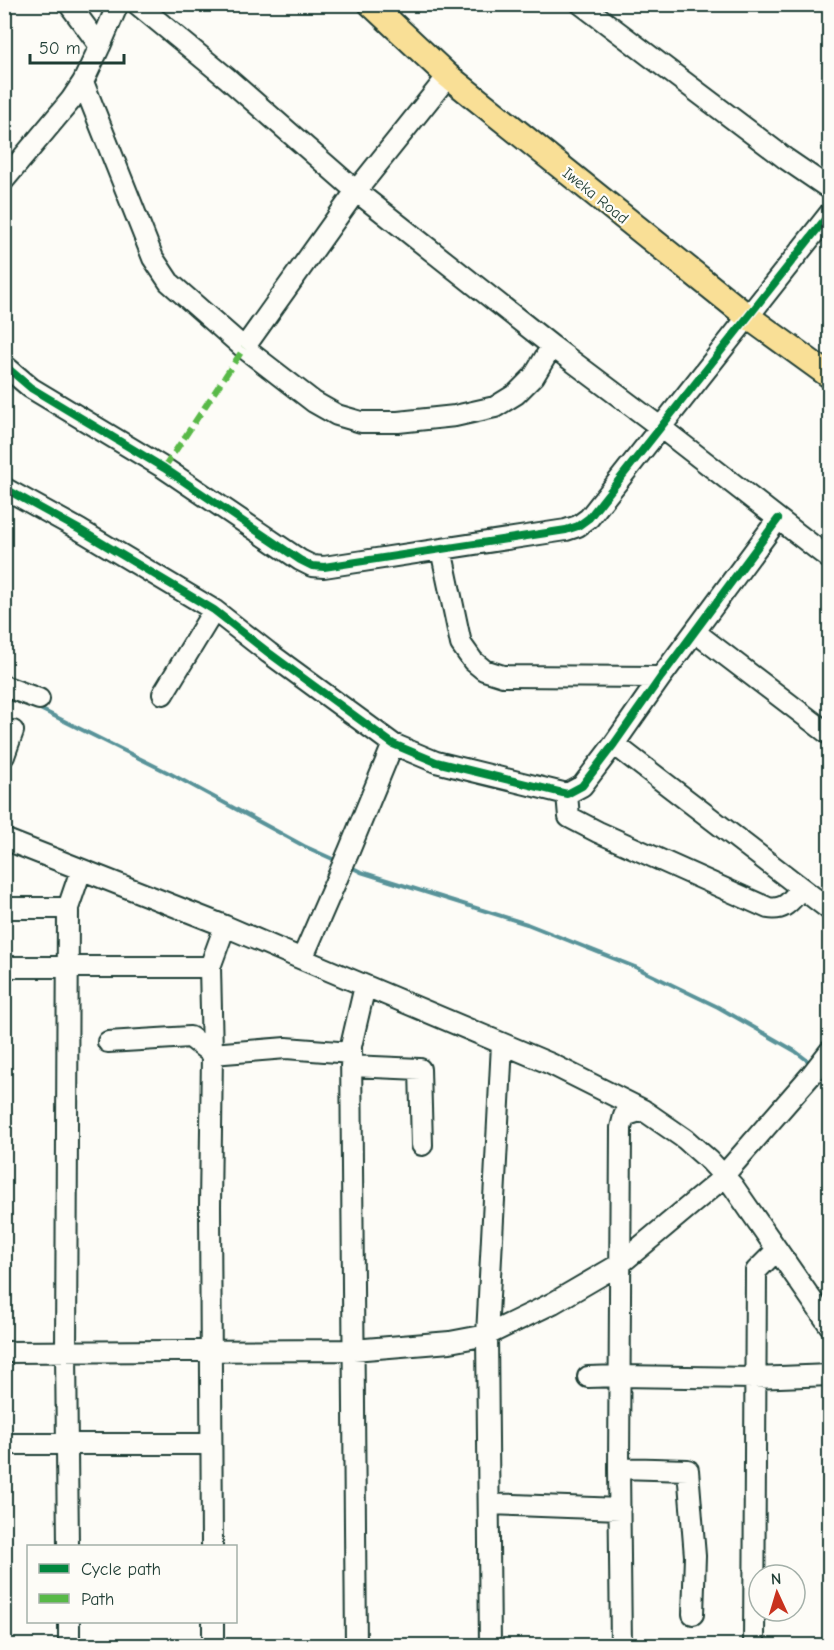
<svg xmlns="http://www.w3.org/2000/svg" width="834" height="1650" font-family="'Comic Neue',sans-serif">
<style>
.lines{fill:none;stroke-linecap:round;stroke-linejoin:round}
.stream{stroke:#589399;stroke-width:4}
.minor-casing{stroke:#1f3d34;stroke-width:24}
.major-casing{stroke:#1f3d34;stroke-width:28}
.minor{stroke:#fdfcf7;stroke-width:20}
.major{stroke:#f9df96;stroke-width:24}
.quiet{stroke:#58b947;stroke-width:6;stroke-dasharray:12 6;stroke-linecap:butt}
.cycleway-casing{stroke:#fdfcf7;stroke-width:11}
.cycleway{stroke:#00873e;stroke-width:8}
.labels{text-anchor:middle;stroke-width:4.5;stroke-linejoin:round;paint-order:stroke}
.street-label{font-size:16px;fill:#1f3d34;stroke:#fdfcf7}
</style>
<rect width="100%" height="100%" fill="#fdfcf7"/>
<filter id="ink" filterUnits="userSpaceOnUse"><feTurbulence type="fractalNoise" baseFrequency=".0167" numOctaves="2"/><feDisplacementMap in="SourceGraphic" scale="12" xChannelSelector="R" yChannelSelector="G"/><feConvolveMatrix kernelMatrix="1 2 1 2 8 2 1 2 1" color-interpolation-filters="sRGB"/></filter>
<g filter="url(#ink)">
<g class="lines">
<path class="stream" d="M36 707 171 774 304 846 337 861
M349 866 361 872 527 924 635 967 718 1007 795 1051 812 1064"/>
<g class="minor-casing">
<path id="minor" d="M69 4 100 46
M137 4 227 78 356 191 552 346 660 427 830 559
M581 4 786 159 830 189
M83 82 153 258 169 282 244 348 314 402 337 415 361 422H398L455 416 495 407 516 394 534 376 552 346
M4 180 71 100 83 82 100 46 118 4
M244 348 356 191 448 76
M4 365 31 388 164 468 300 560 312 566 324 567 566 530 578 526 589 518 830 213
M4 488 80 530 214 610 269 653 393 744 436 762 567 794 582 786 614 744 661 677 778 519
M441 549 461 644 473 661 484 670 503 676 661 677
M695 632 830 735
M4 686 39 699
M163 694 214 610
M614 744 830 910
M4 756 13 731
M567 794 569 817 598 832 768 908C785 911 790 901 801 889
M4 839 225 926 302 959 551 1064 643 1110 685 1139 710 1161 733 1186 830 1326
M4 908H68
M302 959 349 851 393 744
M4 967H210
M108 1042 190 1037 212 1054 286 1048 351 1053
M351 1066 420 1069 422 1145
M4 1352 353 1350 450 1342 487 1335 553 1303 620 1264 718 1182 812 1074 830 1051
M588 1377 619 1376 754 1378 830 1375
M4 1444H211
M619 1468 688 1470 695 1556 693 1614
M489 1504 620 1509
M68 1546 66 1352 68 908 81 870
M212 1546 210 1206 212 1054 210 967 225 926
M69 1622V1646
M213 1622V1646
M356 1646 351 1046 365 986
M490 1646 487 1335 502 1044
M621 1646 619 1468 621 1128 624 1116 643 1110
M754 1646 756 1271 777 1250"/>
</g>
<g class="major-casing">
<path id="major" d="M371 4 448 76 747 316 830 376"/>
</g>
<use href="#minor" class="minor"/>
<use href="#major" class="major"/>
<path class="quiet" d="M164 468 244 348"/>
<g class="cycleway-casing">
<path id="cycleway" d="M4 365 31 388 164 468 300 560 312 566 324 567 566 530 578 526 589 518 830 213
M4 488 80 530 214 610 269 653 393 744 436 762 567 794 582 786 614 744 661 677 778 519"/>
</g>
<use href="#cycleway" class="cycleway"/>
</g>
</g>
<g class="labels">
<g class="street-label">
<text transform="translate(596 195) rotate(39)" y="6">Iweka Road</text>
</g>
</g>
<rect width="834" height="1650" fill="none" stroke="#fdfcf7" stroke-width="24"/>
<rect x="12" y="12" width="810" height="1626" fill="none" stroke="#1f3d34" stroke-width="2" filter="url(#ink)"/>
<rect x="27" y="1545" width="210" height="78" fill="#fdfcf7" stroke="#a4b0a9" stroke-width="1.5"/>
<rect x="39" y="1564" width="30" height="9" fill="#00873e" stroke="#a4b0a9" stroke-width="1.5"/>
<text x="81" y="1575" font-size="18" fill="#1f3d34">Cycle path</text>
<rect x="39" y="1594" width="30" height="9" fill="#58b947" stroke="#a4b0a9" stroke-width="1.5"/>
<text x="81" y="1605" font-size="18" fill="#1f3d34">Path</text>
<g transform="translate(777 1593) rotate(356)"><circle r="28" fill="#fdfcf7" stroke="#a4b0a9" stroke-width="1.5"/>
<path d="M0-4.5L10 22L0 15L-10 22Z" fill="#c8321e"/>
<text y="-9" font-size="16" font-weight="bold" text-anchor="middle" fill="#1f3d34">N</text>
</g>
<path d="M30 54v9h94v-9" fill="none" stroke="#1f3d34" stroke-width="3"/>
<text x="39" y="54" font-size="18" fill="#1f3d34" stroke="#fdfcf7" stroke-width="4.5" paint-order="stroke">50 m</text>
</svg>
